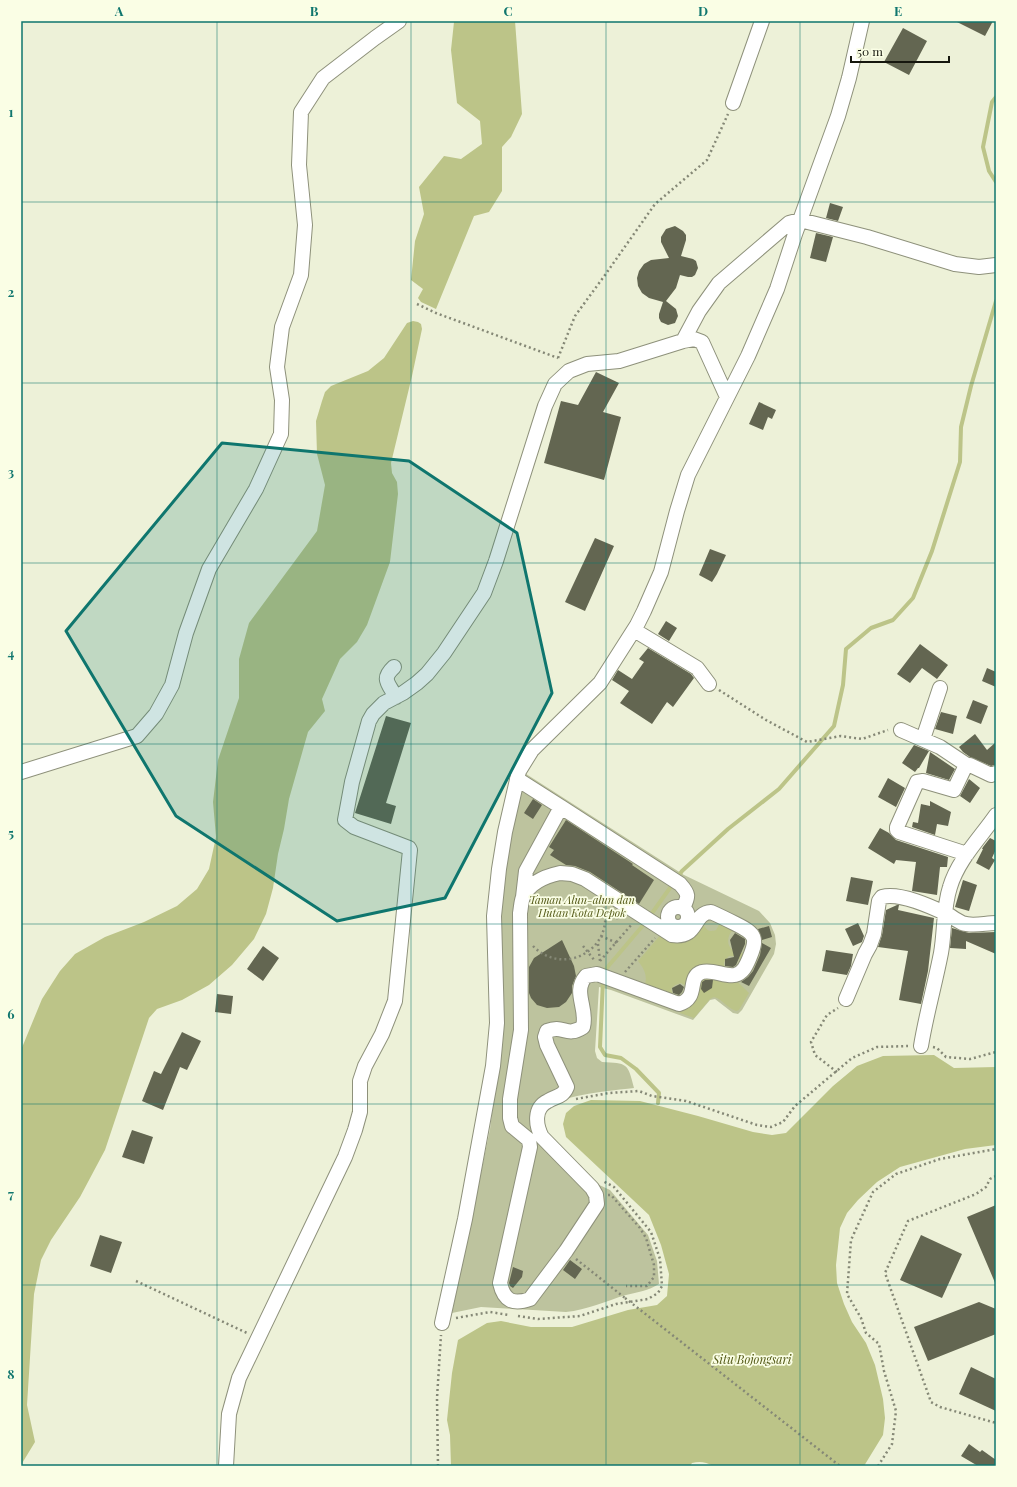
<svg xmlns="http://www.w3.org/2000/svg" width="1017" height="1487" font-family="'Playfair Display',serif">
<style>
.green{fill:#bdc39e}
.water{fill:#bcc488}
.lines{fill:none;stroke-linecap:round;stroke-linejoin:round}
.stream{stroke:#bcc488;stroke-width:4}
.building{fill:#636651}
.minor-casing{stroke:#8e917b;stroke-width:16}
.path{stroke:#858876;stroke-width:2.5;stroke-dasharray:2 3;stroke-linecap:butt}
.minor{stroke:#fff;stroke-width:14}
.path-bridge{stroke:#858876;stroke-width:2.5;stroke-dasharray:2 3;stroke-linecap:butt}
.marked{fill:#0f766e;fill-opacity:0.2;stroke:#0f766e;stroke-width:3;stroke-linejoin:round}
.grid{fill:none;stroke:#0f766e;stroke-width:1;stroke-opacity:0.55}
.labels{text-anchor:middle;stroke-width:3.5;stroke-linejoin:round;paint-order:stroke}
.park-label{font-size:11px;font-style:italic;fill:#555b19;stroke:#fafee5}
.water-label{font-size:12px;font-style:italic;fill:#535916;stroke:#fafee5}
.neatline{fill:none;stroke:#0f766e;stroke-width:1.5}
.grid-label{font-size:13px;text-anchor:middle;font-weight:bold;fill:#0f766e}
</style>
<rect width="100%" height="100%" fill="#edf1d8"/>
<path class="green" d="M523 772 684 875 759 911 770 923 775 935 776 944 774 954 742 1010 738 1014 733 1013 715 999 710 1000 693 1020 611 990 599 987 595 1051 597 1058 602 1062C627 1063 628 1063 634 1088 614 1090 562 1095 548 1107 545 1109 544 1112 542 1115L545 1131 595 1183 610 1190 648 1235 657 1261 659 1284C648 1291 638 1292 626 1295 606 1301 587 1310 566 1312L481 1307 452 1313 490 1129 504 1018 499 963V914L505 850Z"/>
<path class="water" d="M458 21H515L522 114 511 137 502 147V191L489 212 474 216 436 309 421 302 418 298 423 289 411 280 415 241 424 214 419 187 444 156 461 159 482 144 480 121 457 103 451 50 454 22Z
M413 321 418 322 421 324 422 329 412 376 391 463 392 473 397 482 398 494 390 562 367 625 357 642 340 659 322 699 325 711 308 732 289 799 284 829 278 854 273 888 266 914 254 939 232 965 209 985 182 1000 157 1009 149 1018 105 1150 80 1197 51 1240 41 1260 34 1294 27 1405 35 1442 21 1465V1050L42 999 60 971 75 954 105 937 144 922 177 906 197 889 209 869 216 837 213 802 218 760 239 698V659L249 623 317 531 325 485 317 454 316 421 322 401 325 392 331 386 368 371 384 358 407 323Z
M720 923 741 929 731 932C723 945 733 955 747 953L742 964C739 957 737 956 729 956 727 958 724 961 724 964 724 971 744 987 749 993L739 1010 736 1011C727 1008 722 999 714 997L710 999 694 1018 680 1013V1009L697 993 681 983 675 985 671 989 674 998 644 988C648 976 645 970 638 961L662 933 695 936 703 924C707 931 709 932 716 930Z
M934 1055 954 1068 996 1067V1145L965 1149 900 1167 877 1182 858 1200 847 1213 840 1228 836 1265 837 1283 844 1304 852 1322 866 1343 875 1365 883 1399 885 1418 883 1435 864 1466H713C706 1462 700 1461 692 1463L690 1466H451L450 1435 447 1420 452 1373 458 1340 487 1323 501 1321 531 1327H572L628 1310 657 1305 667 1296 669 1274 661 1245 649 1215 566 1137 563 1124 566 1113 574 1106 591 1100 640 1101 698 1116 753 1132 772 1135 786 1133 833 1086 857 1066 883 1056Z"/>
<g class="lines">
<path class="stream" d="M996 97 992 102 983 147 989 171 996 182
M605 973V970L645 923 682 871 728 829 779 789 834 726 843 685 846 649 871 628 893 620 913 598 932 551 960 462 961 427 971 386 996 301
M603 980 600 1047 605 1055 621 1058 636 1069 659 1093 658 1103"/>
</g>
<path class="building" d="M955 21H993L985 36Z
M903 28 927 41 909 75 884 62Z
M830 203 843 207 838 221 826 218Z
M675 226 683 231 686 235V240L681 256 693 259 696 261 698 268 695 275 692 277H688L680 275 676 288 666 301 676 309 678 316 675 323 668 325 661 322 659 318V314L663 302 649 298 642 293 638 286 637 278 639 271 644 264 651 260 669 258 661 242V237L666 229Z
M816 233 833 237 826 262 810 258Z
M596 372 619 383 603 412 621 417 604 480 544 463 561 401 578 405Z
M759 402 776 410 772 419 768 417 763 430 749 424Z
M595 538 614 546 585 611 565 602Z
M710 549 726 555 717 574 712 582 699 575Z
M666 621 677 628 669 641 658 634Z
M920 644 948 665 937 679 922 668 910 683 897 674Z
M648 648 691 674 694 678 673 707 667 702 652 724 620 703 629 691 612 680 618 670 632 679 644 662 639 659Z
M987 668 996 672V687L982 681Z
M973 700 988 706 981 724 966 718Z
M941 712 957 716 953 734 935 729Z
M386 716 411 723 386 803 396 806 391 824 355 813Z
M975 734 987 750 996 742 995 765 991 766 970 757 963 752 959 747Z
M914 745 929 751 919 768H918L915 772 902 763Z
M930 752 955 769 949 780 926 773Z
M888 778 905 788 896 807 878 797Z
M969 779 980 788 970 803 960 796Z
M533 799 542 805 533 819 524 813Z
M930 801 951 812 948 826 937 824 935 835 912 827 913 822 918 823 921 804 930 806Z
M566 820 633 864 632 865 654 880 639 904 590 872 575 866 566 865 550 855 554 850 549 847Z
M880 828 889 833 896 840 948 857 947 867H940L937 895 912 891 916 862 896 860 894 864 868 848Z
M990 838 996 841V849L992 858 995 860 989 870 976 863 983 849H982L983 847Z
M851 877 873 881 868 905 846 901Z
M963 880 977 885 969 911 955 907Z
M897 905H899L898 910 934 918 928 971 921 1004 899 1000 908 951 878 947 882 935 886 910Z
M858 923 864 936 862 942 853 946 845 929Z
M769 926 772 937 762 940 758 929Z
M952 928 969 933 996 932V954L966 941V949L950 948Z
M735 933 745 939V944L736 965 733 967 725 966V959L734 957 730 940Z
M562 940 574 966 576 976 572 986V993L566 1002 559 1007 547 1008 537 1005 531 998 529 993V967L534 958Z
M762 943 771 948 749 986 741 982 748 977 753 971 760 955Z
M263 946 279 958 263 981 247 969Z
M826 950 853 954 851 966 847 975 822 971Z
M705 980H713L712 988 704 993 701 989 702 982Z
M680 984 684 987 682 992 679 995 673 993 672 988Z
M217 994 233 996 231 1014 215 1012Z
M182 1032 201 1041 187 1070 180 1067 163 1110 142 1101 154 1071 161 1074Z
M132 1130 153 1137 144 1164 122 1157Z
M996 1205V1285L967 1217Z
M100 1235 122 1242 111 1273 90 1266Z
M921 1235 962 1254 942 1298 900 1280Z
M570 1260 582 1269 575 1279 563 1270Z
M513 1267 523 1271 522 1277 513 1288 510 1286 509 1283Z
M979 1302 996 1309V1334L928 1361 914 1327Z
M971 1367 996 1379V1411L959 1394Z
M969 1444 980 1452 982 1450 996 1460V1466H978L961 1456Z"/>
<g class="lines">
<g class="minor-casing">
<path id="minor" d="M733 103 762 21
M683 341 699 311 719 283 789 223 800 220 867 237 955 264 979 267 996 265
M634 630 697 668 709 684
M394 667C381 679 388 683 396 697
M901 730 940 747 967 765
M923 739 940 688
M21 772 137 736 156 714 172 685 186 633 209 569 256 489 281 434 282 400 277 367 282 327 301 275 305 225 299 165 301 112 323 78 375 38 399 21
M517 779 561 807 526 871 523 897
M561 807 680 884C689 894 689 896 683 908
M967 854 899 832 897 830V827L917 782 923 781 954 790 965 767 970 765 991 775 996 773
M560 873 572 874 585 879 672 935C699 939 692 913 711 912 720 916 728 920 736 924 756 934 758 938 749 959 746 966 743 973 735 975 725 977 713 969 702 972 686 977 700 998 679 1004L597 974 586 976C572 992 588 1008 583 1027 566 1038 564 1024 547 1031L545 1037 547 1045 567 1087C563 1097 556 1096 548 1101 533 1108 536 1126 542 1137L592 1188 596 1195 597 1204 566 1251 530 1299C513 1305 504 1301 500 1283L530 1147 529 1140 512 1126 510 1118V1099L521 1030 520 913C521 908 521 902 523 897 530 882 546 876 560 873Z
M668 917a10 10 0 1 1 20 0a10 10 0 1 1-20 0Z
M846 999 865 954 870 945 874 934 879 901 882 897C900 892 932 907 949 915 953 918 958 921 962 923 972 927 985 923 996 923
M921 1046C926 1015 935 984 941 953 945 931 943 908 950 887 958 860 980 838 996 815
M442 1323 465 1219 493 1066 497 1023 494 916 499 869 505 832 519 771 532 750 600 683 637 625 644 611 661 572 677 511 688 475 748 356 777 289 795 234 838 116 849 78 862 21
M226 1466 229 1414 239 1378 345 1157 355 1130 360 1112V1081L365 1066 382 1034 395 1001 410 850 409 848 354 827 345 820 352 782 369 721 373 714 384 703 403 693 417 683 427 674 444 653 484 593 496 561 545 406 555 384 569 371 587 364 619 361 683 341 694 339 702 342 727 397"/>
</g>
<path class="path" d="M417 304 436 313 558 358
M558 358 575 316 605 275 655 204 707 160 728 114
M719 690 766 720 807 742 841 736 862 739 888 730
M606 918H621
M601 936 617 943
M598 944 600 961
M533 946C563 977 614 950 604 907
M583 946 595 961
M600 961 632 924
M625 972 655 938
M933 1047 937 1048 946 1057 970 1059 996 1052
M837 1072 815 1055 811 1042 827 1015 838 1008
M576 1099 609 1093 639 1091 652 1096 686 1101 757 1125 771 1127 783 1122 795 1106 852 1058 877 1047 908 1046
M996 1176 990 1179 986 1187 976 1194 908 1221 885 1273 931 1402 940 1407 996 1423
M608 1195H611L640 1228 646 1238 654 1265V1277L647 1286H626
M576 1259 625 1298
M136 1281 247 1333
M518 1316 538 1319 580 1316 616 1304 648 1299 658 1293 662 1286 660 1259 651 1232 614 1187 603 1181
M456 1318 490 1312 509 1315
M438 1466 437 1398 441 1335
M878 1466 892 1444 896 1411 884 1371 879 1344 866 1333 861 1318 847 1294 851 1240 873 1192 896 1174 940 1159 996 1149"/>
<use href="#minor" class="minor"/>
<path class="path-bridge" d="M625 1298 840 1466"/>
</g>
<path class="marked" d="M222 443 409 461 517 533 552 693 445 898 337 921 176 816 66 631Z"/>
<path class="grid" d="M217 21V1466M411 21V1466M606 21V1466M800 21V1466M21 202H996M21 383H996M21 563H996M21 744H996M21 924H996M21 1104H996M21 1285H996"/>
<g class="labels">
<g class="park-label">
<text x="582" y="904">Taman Alun-alun dan<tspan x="582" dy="13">Hutan Kota Depok</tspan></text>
</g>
<g class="water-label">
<text x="752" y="1364">Situ Bojongsari</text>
</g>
</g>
<rect width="1017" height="1487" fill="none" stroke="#fafee5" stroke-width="44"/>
<path d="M851 56v6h98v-6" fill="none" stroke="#16170e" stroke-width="2"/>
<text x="857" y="56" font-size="12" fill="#16170e" stroke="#fafee5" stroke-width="3" paint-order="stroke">50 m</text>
<rect x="22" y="22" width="973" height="1443" class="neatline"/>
<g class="grid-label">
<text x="119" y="16">A</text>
<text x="314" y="16">B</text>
<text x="508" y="16">C</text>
<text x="703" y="16">D</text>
<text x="898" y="16">E</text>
<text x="11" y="117">1</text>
<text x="11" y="297">2</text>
<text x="11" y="477">3</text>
<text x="11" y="658">4</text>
<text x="11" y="838">5</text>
<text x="11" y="1019">6</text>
<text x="11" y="1199">7</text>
<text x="11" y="1379">8</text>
</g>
</svg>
